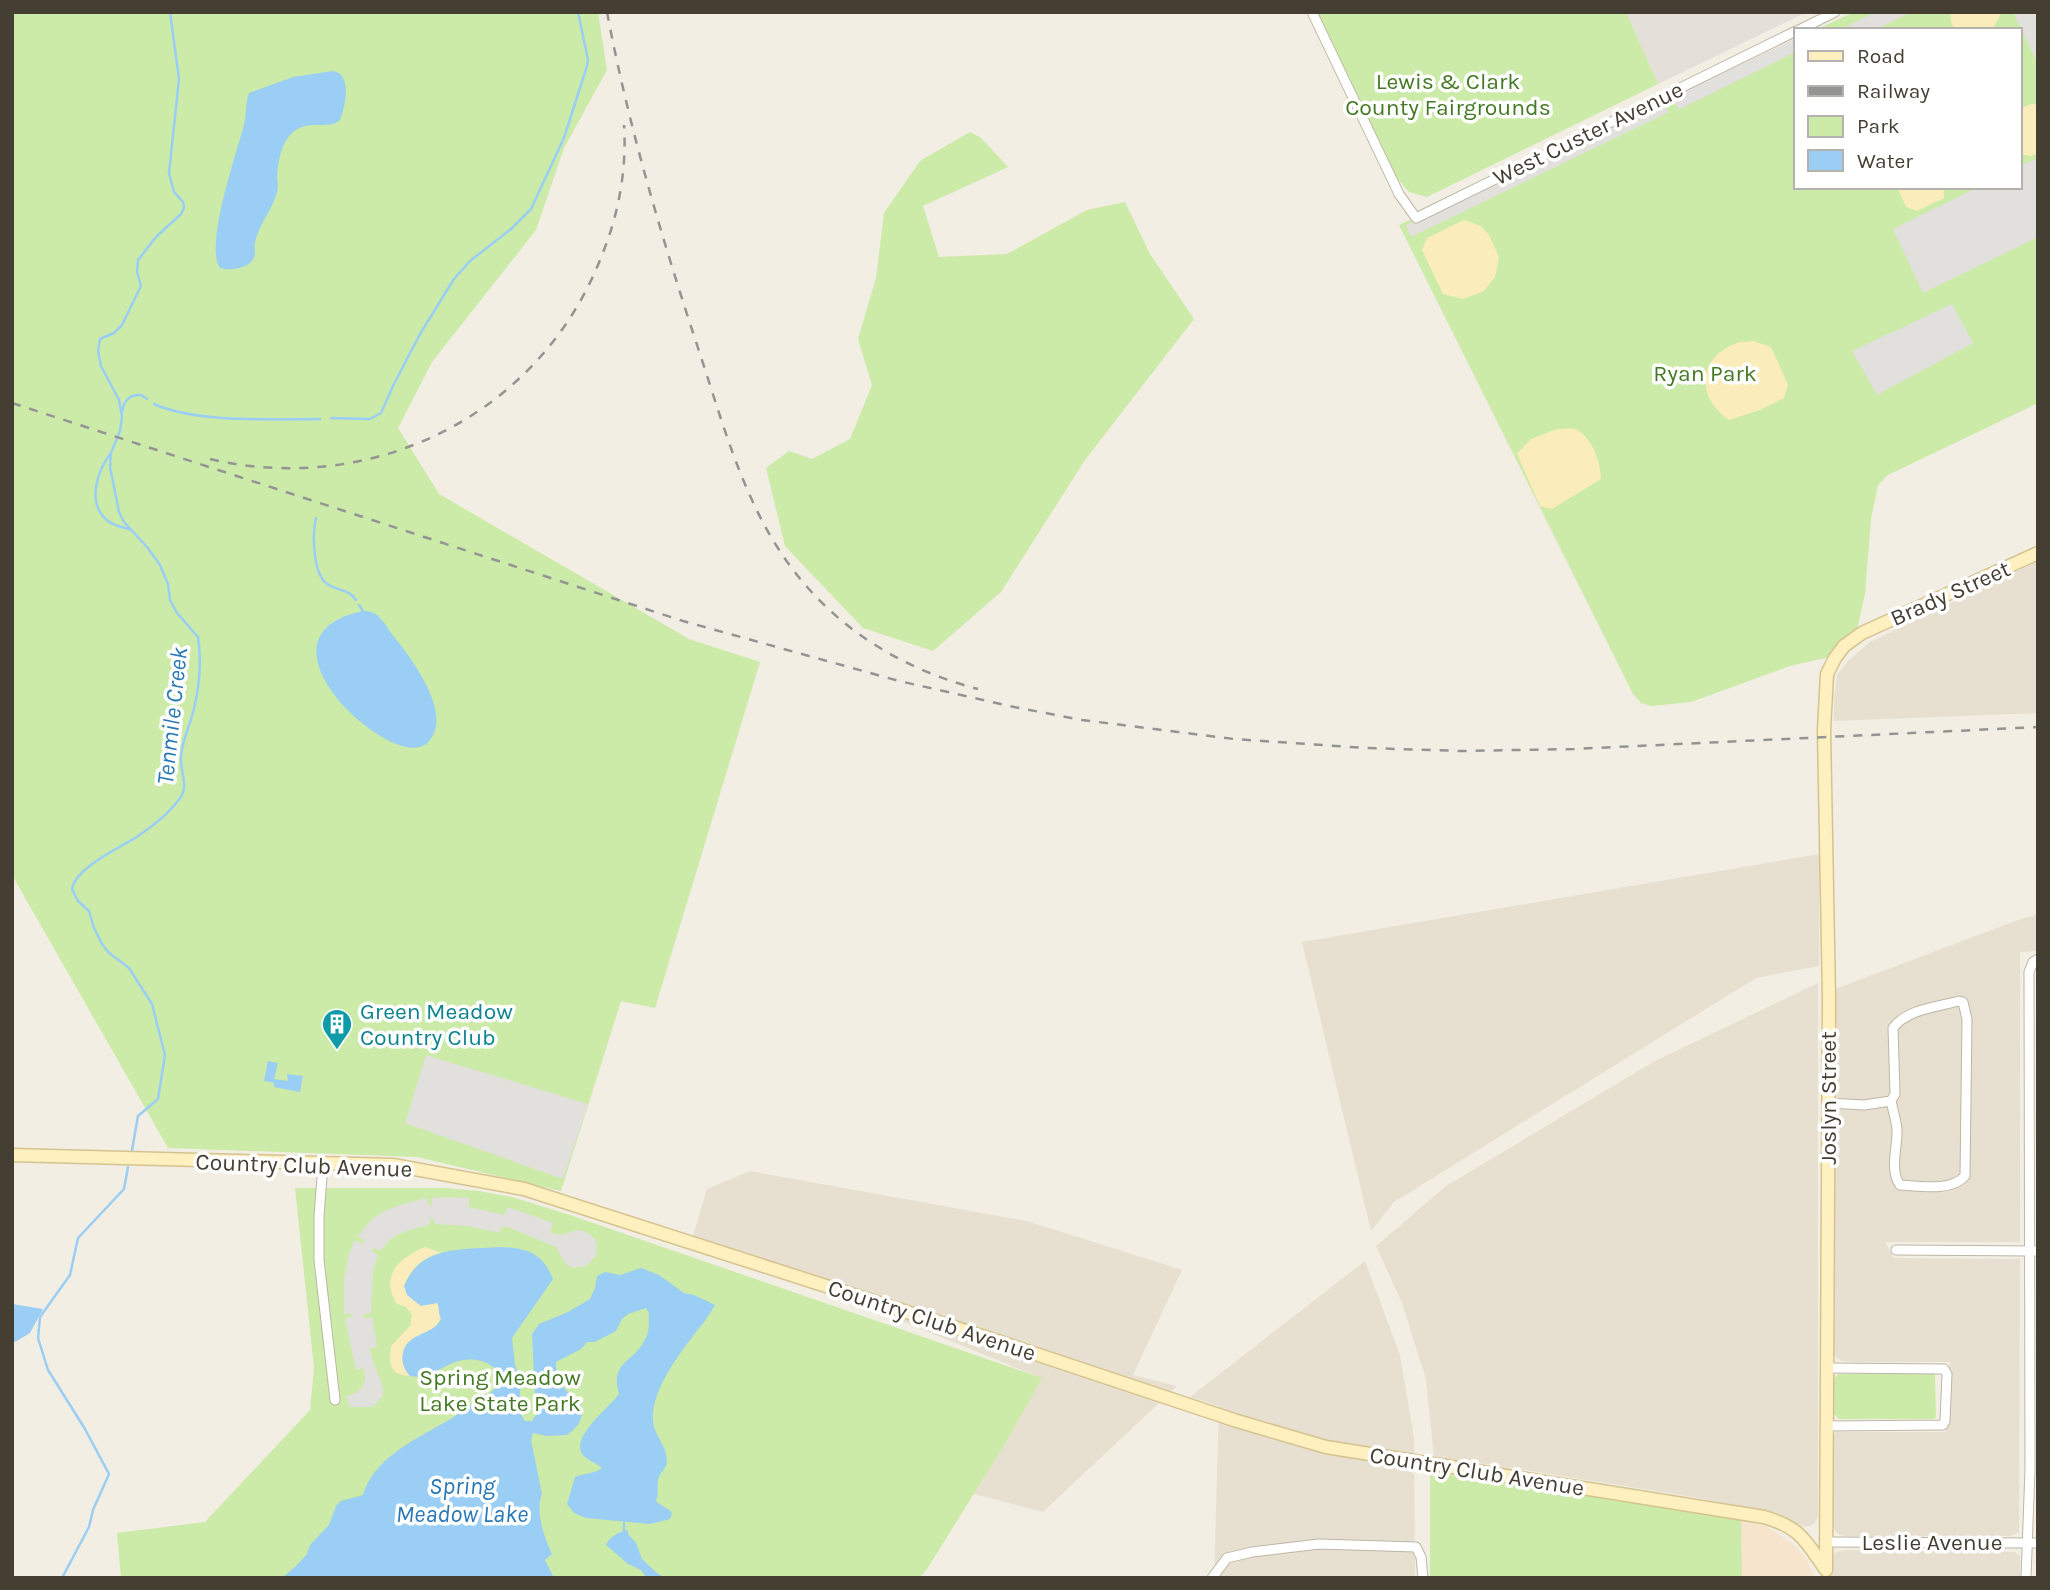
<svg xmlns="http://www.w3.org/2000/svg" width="2050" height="1590" font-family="Karla,sans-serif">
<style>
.residential{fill:#e7e0d0}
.commercial{fill:#f6e5cc}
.industrial{fill:#e4dfd8}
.green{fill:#cceaa8}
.sand{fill:#faedbb}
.parking{fill:#e2e0dc}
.water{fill:#9acef4}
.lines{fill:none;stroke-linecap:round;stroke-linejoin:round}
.stream{stroke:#9acef4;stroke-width:2.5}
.street-casing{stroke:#beb6a5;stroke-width:11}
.secondary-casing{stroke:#d5c38f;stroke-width:15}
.street{stroke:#fff;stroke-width:9}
.secondary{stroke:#fff0c0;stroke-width:12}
.rail{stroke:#949494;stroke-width:2.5;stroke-dasharray:9 9;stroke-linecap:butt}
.labels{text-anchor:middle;stroke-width:7;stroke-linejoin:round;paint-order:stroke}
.park-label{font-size:23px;fill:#437923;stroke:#fff}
.street-label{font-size:23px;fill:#443e33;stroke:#fff}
.culture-label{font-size:23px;fill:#0d838f;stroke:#fff;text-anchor:start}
.water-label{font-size:24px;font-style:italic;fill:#2778b5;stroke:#fff}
</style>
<rect width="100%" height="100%" fill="#f2eee3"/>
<path class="residential" d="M2038 561V713L1834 721V700L1837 675 1848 661 1870 642Z
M1819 854V966L1756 978 1394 1202 1371 1231 1302 942Z
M2038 914V951L2020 952V1242H1885L1894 1258 2020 1259 2019 1532 2011 1536H1847L1838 1534 1832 1526V1436L1836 1432H1946L1950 1362H1854L1841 1361 1833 1355 1835 989 2018 920Z
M1818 983V1517L1813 1525 1804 1527 1759 1510 1699 1498 1486 1464 1434 1458 1426 1379 1402 1303 1376 1246 1446 1186 1655 1061Z
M750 1171 1027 1221 1182 1270 1133 1375 1177 1386 1043 1512 974 1494 1005 1444 1041 1378 693 1236 707 1189Z
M1365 1261 1400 1355 1414 1438 1415 1578H1214L1219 1406 1190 1397Z
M1845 1550 2015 1552 2020 1557V1578H1831V1559L1836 1552Z"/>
<path class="commercial" d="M1741 1518 1766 1526 1795 1546 1807 1559 1814 1578H1742Z"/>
<path class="industrial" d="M1626 12H1807L1658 84Z"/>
<path class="green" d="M12 12H598L607 70 564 148 536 230 432 362 398 428 439 494 689 639 760 662 655 1008 621 1001 561 1191 417 1157 168 1148 12 875Z
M1316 12H1626L1658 84 1427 197 1409 192 1396 177Z
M1854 12H2038V403L1888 475 1878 485 1871 519 1865 594 1857 630 1830 657 1790 666 1691 702 1652 706 1641 703 1633 694 1399 225 1796 39V187H2020V30H1816Z
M970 132 981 138 1008 167 923 206 939 257 1007 254 1087 210 1125 202 1150 254 1194 319 1085 460 1001 592 933 651 863 628 785 546 766 468 789 451 812 459 850 439 872 385 858 339 876 278 884 213 920 161Z
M295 1188H445L479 1191 512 1197 570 1215 1042 1378 1005 1444 927 1569 919 1578H121L117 1533 205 1522 310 1410 314 1368Z
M1839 1374H1935L1936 1417 1934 1419H1839L1834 1414V1378Z
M1430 1472 1741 1518 1742 1578H1430Z"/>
<path class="sand" d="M1950 12H2002L1992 30H1955L1951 22Z
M2031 104 2038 105V153L2031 156 2020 154V109Z
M1897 187H1944V198L1917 211 1906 207Z
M1464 220 1481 226 1489 235 1499 257 1495 277 1484 291 1463 299 1443 294 1422 250 1427 238Z
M1753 341 1771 347 1788 385 1784 398 1760 410 1729 420C1696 398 1697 357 1737 343 1741 341 1748 342 1753 341Z
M1557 429C1561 429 1570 428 1575 429 1592 436 1601 463 1601 479L1552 509 1540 506 1517 454 1531 439Z
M425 1247 442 1253C423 1257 412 1267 404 1286L428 1305 437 1302C440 1308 438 1313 441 1319L405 1369 410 1376C388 1375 389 1363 391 1346L410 1326 412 1315 406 1307 397 1304C379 1276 399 1258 425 1247Z"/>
<path class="parking" d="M1875 12H1912L1875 30H1840Z
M2013 12H2036L2038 16V64Z
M1796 38V52L1678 110 1673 97Z
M1662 102 1669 112 1411 237 1406 225Z
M2038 158V237L1923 293 1893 229 1978 187H2020V166Z
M1952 304 1973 343 1877 395 1852 351Z
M426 1055 588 1104 563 1179 405 1123Z
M442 1197 469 1198V1207L504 1215 508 1207 553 1223 550 1232 555 1234 561 1235 578 1230 587 1232 595 1239 597 1245 596 1256 586 1266 572 1268 565 1263 556 1247 510 1228 502 1226 499 1233 468 1226 435 1224 432 1217 430 1219V1225L409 1230 399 1234 391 1239 380 1251 373 1248V1252L378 1255 373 1271 371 1313 364 1314 363 1316 365 1318 372 1317 377 1346 369 1349 383 1388V1395L373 1407H350L346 1397 360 1390 365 1381V1375L363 1368 356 1370 345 1319 353 1316 351 1314H344V1281L349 1253 355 1240 363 1244 364 1240 358 1236 369 1222 382 1212 406 1203 427 1198 428 1205 431 1206 432 1198Z"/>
<path class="water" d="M333 71C353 74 345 107 340 120 328 132 303 115 287 139 280 149 278 164 277 176 277 181 279 187 277 192 273 209 259 224 255 242 254 246 256 253 254 258 248 269 230 271 220 268 204 247 237 151 244 125 247 113 245 104 249 93L293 77Z
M363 611C369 611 374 612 378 616 383 620 387 627 391 633 409 655 450 708 432 737 429 742 426 745 420 747 379 759 247 635 363 611Z
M268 1061 278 1063 274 1079 288 1081 287 1074 303 1076 300 1092 274 1087V1083L264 1081Z
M499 1247C527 1248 542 1252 553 1279L512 1338 515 1365 521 1381 519 1404 521 1415 525 1421H532L536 1415 532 1334 539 1324 568 1312 590 1299 595 1288 597 1276 605 1272 620 1275 641 1268 659 1275 684 1293 694 1295 715 1305C708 1318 699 1328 690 1340 676 1358 659 1383 654 1406 648 1435 667 1440 667 1462 666 1470 659 1473 658 1480 657 1488 659 1494 656 1501 661 1507 668 1507 672 1513L670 1519 650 1524 586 1518 574 1513 567 1504 575 1477C584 1473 594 1474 602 1468 597 1463 588 1461 583 1455 569 1438 609 1408 619 1394 609 1359 636 1364 647 1335 650 1328 648 1321 649 1313L646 1308 628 1314 622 1319 616 1331 595 1342H587L581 1349 556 1362C556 1383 566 1391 581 1404 584 1419 579 1426 567 1435L547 1436 533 1433 531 1440 542 1494C535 1511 544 1537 552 1554L545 1560 554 1578H282L296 1566 307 1554 310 1545 329 1525 336 1506 341 1501 363 1495C373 1460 413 1440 442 1424 455 1417 466 1408 478 1400 484 1396 491 1393 496 1388 507 1376 493 1364 481 1361 448 1353 438 1381 410 1376 404 1369 401 1362 403 1353 407 1332 433 1336 441 1319 438 1313 440 1308 437 1303L421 1306 407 1295 404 1286C421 1245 461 1250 499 1247Z
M12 1304 43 1309 30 1333 15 1342 12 1340Z
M628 1530V1534L636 1543 642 1559 657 1573 665 1578H647L641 1570 628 1564 606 1545C609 1537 620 1531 628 1530Z"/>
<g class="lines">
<path class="stream" d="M154 404C196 423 273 419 320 419
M122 413C123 402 129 394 141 395L147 399
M331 418 370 419 381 413 394 384 420 334 454 279 470 261 511 229 531 209 564 138 587 66 588 60 578 12
M111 453C97 471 86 504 108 521 114 526 122 527 129 529
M316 518C312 534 313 574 327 584 338 591 349 589 356 600
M359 605 363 611
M132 1150 138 1116 158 1099 165 1055 152 1004 129 968 108 952 102 944 94 928 89 911 78 901 72 889C76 866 123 847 141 834 154 825 168 814 177 802 191 787 180 775 181 757 182 742 188 730 192 716 199 692 202 662 198 637L177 613 170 600 168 584 160 565 147 547 124 522 119 512 110 467 111 453 120 431 122 416 119 400 101 366 98 351 100 339 114 333 122 325 141 286 137 272 138 260 156 237 181 214 184 208 183 202 174 192 169 173 179 79 170 12
M624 1523V1530
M62 1578 89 1527 93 1510 109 1474 85 1429 48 1370 38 1338 40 1317 70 1275 78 1238 124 1189 128 1167"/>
<g class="street-casing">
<path id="street" d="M1312 12 1399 194 1416 218 1796 31
M1799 30 1835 12
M1959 1001 1963 1002 1967 1019 1965 1176C1951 1192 1919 1186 1900 1185 1889 1170 1898 1146 1897 1129 1896 1120 1893 1110 1891 1101L1895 1094 1893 1028C1907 1009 1937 1007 1959 1001Z
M1828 1103 1864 1105 1891 1101
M323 1164 319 1216V1260L335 1400
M1896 1250 2038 1251
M1827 1426 1943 1425 1945 1421 1947 1374 1944 1369 1827 1368
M1826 1542 2038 1543
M1212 1578 1227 1558 1252 1552 1319 1544 1416 1547 1421 1557 1423 1578
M2026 1578 2030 1469 2029 972 2033 962 2038 959"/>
</g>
<g class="secondary-casing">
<path id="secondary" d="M12 1155 393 1165 524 1189 997 1341 1237 1421 1326 1447 1764 1517C1801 1528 1805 1540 1826 1570
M1826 1570 1829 998 1824 730 1827 674 1835 658 1844 646 1862 633 2038 553"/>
</g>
<use href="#street" class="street"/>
<use href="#secondary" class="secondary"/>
<path class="rail" d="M607 12C629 129 663 242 700 354 727 436 749 522 808 588 853 639 913 672 978 689
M12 403 683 621 899 681 1014 707 1082 720 1234 739 1366 748 1461 751 1574 749 2038 727
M210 459C373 497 538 415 600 260 618 217 627 172 624 125"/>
</g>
<defs>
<g id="building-pin" transform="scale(1.575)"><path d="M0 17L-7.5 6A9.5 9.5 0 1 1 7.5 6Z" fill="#0f9aa8" stroke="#fff"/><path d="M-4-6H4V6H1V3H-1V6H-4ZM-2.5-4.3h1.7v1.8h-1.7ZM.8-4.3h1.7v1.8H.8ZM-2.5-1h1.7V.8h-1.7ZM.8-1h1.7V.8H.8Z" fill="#fff"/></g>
</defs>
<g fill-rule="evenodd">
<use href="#building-pin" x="337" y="1024"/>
</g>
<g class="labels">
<g class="park-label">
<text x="1448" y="89">Lewis &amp; Clark<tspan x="1448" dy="26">County Fairgrounds</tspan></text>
<text x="1705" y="381">Ryan Park</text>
<text x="500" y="1385">Spring Meadow<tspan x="500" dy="26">Lake State Park</tspan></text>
</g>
<g class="street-label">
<text transform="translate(1588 133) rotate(-26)" y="8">West Custer Avenue</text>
<text transform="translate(1950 593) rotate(-24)" y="8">Brady Street</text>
<text transform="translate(1828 1098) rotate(-90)" y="8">Joslyn Street</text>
<text transform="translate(304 1165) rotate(2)" y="8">Country Club Avenue</text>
<text transform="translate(932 1320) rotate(18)" y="8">Country Club Avenue</text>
<text transform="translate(1477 1471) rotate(9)" y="8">Country Club Avenue</text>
<text x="1932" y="1550">Leslie Avenue</text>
</g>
<g class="culture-label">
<text x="360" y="1019">Green Meadow<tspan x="360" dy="26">Country Club</tspan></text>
</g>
<g class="water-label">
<text transform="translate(172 716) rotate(-84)" y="8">Tenmile Creek</text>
<text x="462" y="1494">Spring<tspan x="462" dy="28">Meadow Lake</tspan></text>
</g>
</g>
<rect width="2050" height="1590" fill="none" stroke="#443e33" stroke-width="28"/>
<rect x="1794" y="28" width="228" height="161" fill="#ffffff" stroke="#b4b2ad" stroke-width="2"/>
<rect x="1808" y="51" width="35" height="10" fill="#fff0c0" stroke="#b4b2ad" stroke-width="2"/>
<text x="1857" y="63" font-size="21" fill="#443e33">Road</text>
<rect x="1808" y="86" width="35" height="10" fill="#949494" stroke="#b4b2ad" stroke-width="2"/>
<text x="1857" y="98" font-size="21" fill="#443e33">Railway</text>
<rect x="1808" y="116" width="35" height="21" fill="#cceaa8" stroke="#b4b2ad" stroke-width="2"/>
<text x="1857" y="133" font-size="21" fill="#443e33">Park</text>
<rect x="1808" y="150" width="35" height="21" fill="#9acef4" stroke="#b4b2ad" stroke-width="2"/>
<text x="1857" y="168" font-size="21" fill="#443e33">Water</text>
</svg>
